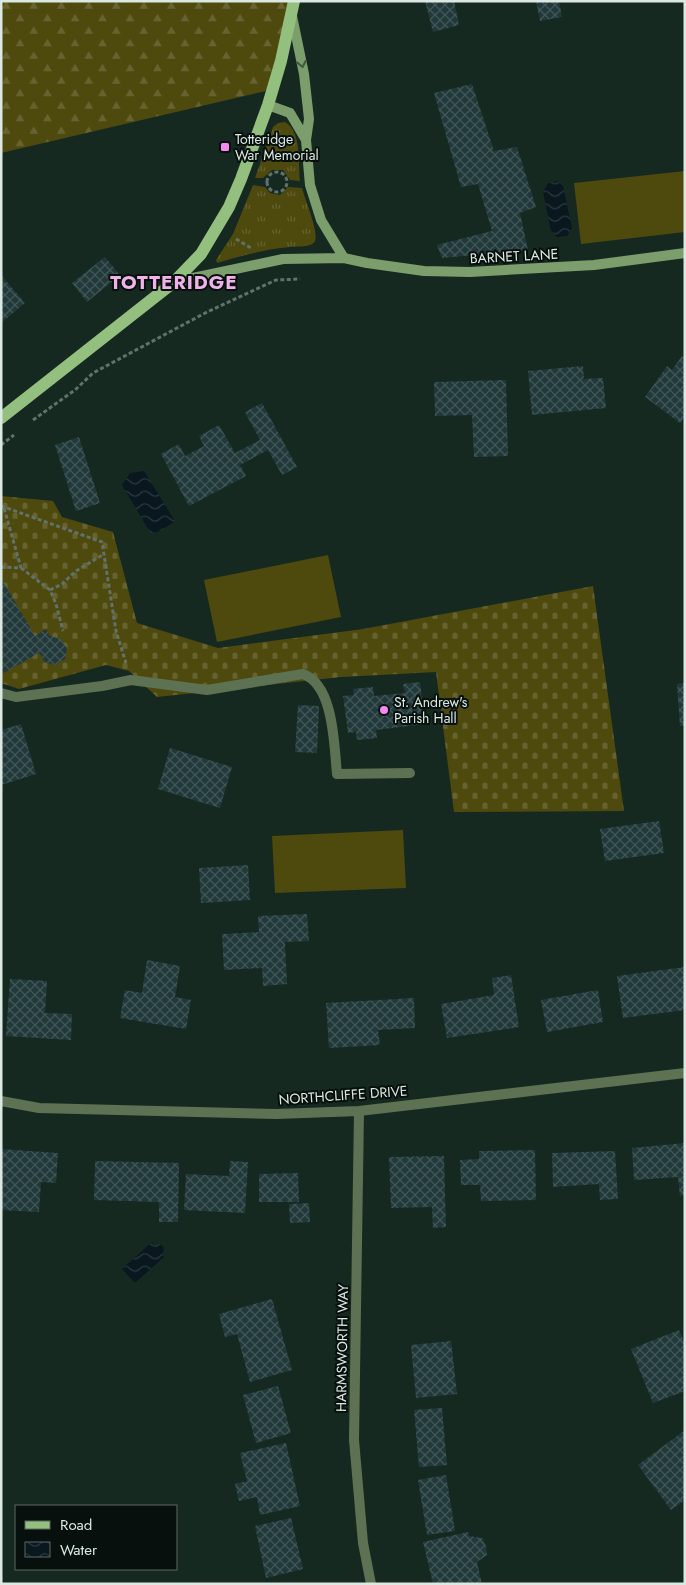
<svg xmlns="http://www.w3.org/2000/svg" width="686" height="1585" font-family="Jost,sans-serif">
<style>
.grass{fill:url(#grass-tufts)}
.forest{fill:url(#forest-firs)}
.cemetery{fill:url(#cemetery-stones)}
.pitch{fill:#4e490d}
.water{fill:url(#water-waves)}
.building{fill:url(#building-cross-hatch)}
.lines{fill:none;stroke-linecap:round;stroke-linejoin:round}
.path{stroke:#61726b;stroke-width:3;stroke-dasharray:4 2.5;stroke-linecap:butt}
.lane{stroke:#5d7253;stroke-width:10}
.street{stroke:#5d7253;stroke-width:10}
.secondary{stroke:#7c9e6c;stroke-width:10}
.primary{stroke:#94c07f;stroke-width:12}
.oneway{stroke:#42573c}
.poi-dot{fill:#f589ef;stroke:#07100c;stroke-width:2}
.labels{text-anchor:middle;stroke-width:4;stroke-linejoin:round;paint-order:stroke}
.poi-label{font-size:14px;fill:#dce9e3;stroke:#07100c;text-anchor:start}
.street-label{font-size:14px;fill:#dce9e3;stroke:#07100c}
.district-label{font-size:19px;font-weight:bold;letter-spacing:1px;fill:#efb3ea;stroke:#07100c}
</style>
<defs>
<pattern id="grass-tufts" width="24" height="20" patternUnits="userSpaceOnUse" patternTransform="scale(1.25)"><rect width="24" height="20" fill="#4e490d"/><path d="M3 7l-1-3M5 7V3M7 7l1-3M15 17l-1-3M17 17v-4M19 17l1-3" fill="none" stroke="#676330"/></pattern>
<pattern id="forest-firs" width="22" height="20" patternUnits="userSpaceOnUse" patternTransform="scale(1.25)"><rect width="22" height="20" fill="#4e490d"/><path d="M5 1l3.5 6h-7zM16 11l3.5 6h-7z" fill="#676330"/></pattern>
<pattern id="cemetery-stones" width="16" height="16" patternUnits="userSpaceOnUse" patternTransform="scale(1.25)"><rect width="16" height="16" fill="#4e490d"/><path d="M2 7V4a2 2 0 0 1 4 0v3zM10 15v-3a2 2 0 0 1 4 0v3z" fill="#676330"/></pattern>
<pattern id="water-waves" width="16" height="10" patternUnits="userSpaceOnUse" patternTransform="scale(1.25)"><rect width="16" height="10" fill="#09171e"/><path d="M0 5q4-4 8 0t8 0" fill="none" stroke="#2c393f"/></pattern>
<pattern id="building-cross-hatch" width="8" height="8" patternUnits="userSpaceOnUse" patternTransform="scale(1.25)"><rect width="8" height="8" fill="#21393a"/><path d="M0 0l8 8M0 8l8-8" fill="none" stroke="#415656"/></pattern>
</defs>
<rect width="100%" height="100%" fill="#152921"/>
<path class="grass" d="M285 122C302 131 298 164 300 181L290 180 283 170H272L263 178H255L273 127 278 123Z
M253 185 265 187 270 193 280 195 288 187 302 188C305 200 319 232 315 241 312 248 296 246 290 247 265 249 241 256 217 263L216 260 233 234Z"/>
<path class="forest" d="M1 1H289L287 32 266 91 1 153Z"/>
<path class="cemetery" d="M1 496 53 501 62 517 113 532 137 623 218 648 363 629 593 586 624 811 454 812 436 672 341 677 157 697 129 671 106 665 19 689 1 683Z"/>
<path class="pitch" d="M685 171V232L581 244 574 183Z
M328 555 341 617 217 642 204 580Z
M403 830 406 888 275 893 272 836Z"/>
<path class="water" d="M557 181 563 186 572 228 567 236 557 237 551 231 543 192 548 183Z
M144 471 175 521 162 530 151 534 122 485 130 473Z
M152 1242 154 1246 159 1244 163 1246 164 1250 162 1254 164 1257 135 1283 122 1269Z"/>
<path class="building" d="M425 1H454L459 25 433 32Z
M536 1H559L562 17 540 21Z
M472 84 494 151 517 147 536 207 520 213 528 250 442 258 437 245 492 231 478 184 461 187 434 93Z
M105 257 120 275 87 302 72 283Z
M1 275 25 303 1 323Z
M682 356 685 358V417L680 423 645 397 667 366 672 370Z
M583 366 584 379 603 378 606 408 532 415 528 371Z
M506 380 508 456 474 457 472 415 435 416 434 382Z
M262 403 297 467 282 475 268 450 240 465 246 476 189 506 161 454 179 444 185 456 204 446 199 436 219 425 235 453 260 440 245 412Z
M79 437 100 503 76 511 55 445Z
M1 578 35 636 46 629 50 636 61 639 67 648 65 659 55 665 45 662 39 653 4 673 1 669Z
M420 682 425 724 376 730 377 738 357 740 356 732 348 733 343 696 354 695 353 689 373 687 374 696 405 693 403 684Z
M685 683V726H680L677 684Z
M298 705 319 706 317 753 295 752Z
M21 724 36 774 1 785V730Z
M170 748 232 767 220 808 158 789Z
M659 821 664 853 605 861 600 829Z
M248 865 250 900 201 903 199 868Z
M307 914 309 941 285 942 287 984 263 986 262 968 224 970 222 934 259 932 258 916Z
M147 960 180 966 175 997 191 1000 186 1029 120 1018 125 990 142 993Z
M685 967V1010L623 1018 617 976Z
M511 975 519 1027 447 1038 441 1004 494 995 492 978Z
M10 979 47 981 45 1013 72 1014 71 1040 6 1036Z
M598 990 603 1022 547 1032 541 1000Z
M414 998 415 1028 378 1030 380 1045 329 1048 326 1003Z
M685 1143V1195L680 1196 678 1177 634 1180 632 1148Z
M1 1149 58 1153 56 1183 41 1182 39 1212 1 1210Z
M535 1150 536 1200 481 1201 480 1185H461L460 1160 479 1159V1151Z
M615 1151 618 1199 600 1200 599 1184 553 1187 552 1153Z
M444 1156 446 1227 433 1228 432 1207 391 1208 389 1157Z
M95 1161 179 1163 178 1222H159V1202L94 1200Z
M230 1161 248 1162 245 1213 184 1210 186 1174 229 1176Z
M298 1173 299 1202H259V1174Z
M309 1203 310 1222 290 1223 289 1204Z
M272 1299 292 1370 250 1382 237 1334 225 1337 219 1314Z
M679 1330 685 1344V1391L653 1403 631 1349Z
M451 1341 457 1394 416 1398 411 1345Z
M278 1386 291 1433 256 1443 243 1395Z
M442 1408 447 1465 419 1467 414 1410Z
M685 1430V1500L671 1510 638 1465Z
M286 1443 300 1506 260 1515 257 1497 239 1501 235 1484 247 1481 240 1453Z
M446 1475 455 1531 427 1535 418 1480Z
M291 1518 303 1569 266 1578 255 1526Z
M468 1532 469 1536 482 1538 486 1546 487 1555 477 1562 482 1584H433L423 1542Z"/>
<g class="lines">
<path class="path" d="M267 182a10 10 0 1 1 20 0a10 10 0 1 1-20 0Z
M236 239 251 248
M33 420 75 390 93 373 207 312 276 280 300 279
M1 445 14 435
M1 506 102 542 116 631 126 663
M1 567 21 568 4 508
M21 568 50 590 56 604 63 631
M50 590 62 584 76 571 104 554"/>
<path class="lane" d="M1 693 16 697 102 686 131 680 207 690 303 674C334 685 334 745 337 774L410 773"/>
<path class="street" d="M1 1101 39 1108 276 1114 359 1111 685 1073
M359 1111 354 1440 363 1543 371 1584"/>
<path class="secondary" d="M292 16 304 74 309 119 306 140 310 185 321 220 344 258
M268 105 290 113 306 140
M174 282 283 259 344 258 367 263 424 271 470 272 594 265 685 253"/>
<path class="primary" d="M1 418 174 282 201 254 229 207 241 179 268 105 281 61 294 1"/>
</g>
<defs><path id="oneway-chevron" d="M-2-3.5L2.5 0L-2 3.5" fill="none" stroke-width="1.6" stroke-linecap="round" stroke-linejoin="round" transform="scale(1.25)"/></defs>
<use class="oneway" href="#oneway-chevron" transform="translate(302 64) rotate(79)"/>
<g class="poi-dot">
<rect x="220" y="142" width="10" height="10" rx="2.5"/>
<circle cx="384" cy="710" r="5"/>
</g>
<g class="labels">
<g class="poi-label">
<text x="235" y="144">Totteridge<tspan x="235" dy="16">War Memorial</tspan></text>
<text x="394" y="707">St. Andrew's<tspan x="394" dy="16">Parish Hall</tspan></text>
</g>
<g class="street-label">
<text transform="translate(514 256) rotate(-3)" y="5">BARNET LANE</text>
<text transform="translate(343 1095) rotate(-4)" y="5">NORTHCLIFFE DRIVE</text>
<text transform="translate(342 1348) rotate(-89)" y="5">HARMSWORTH WAY</text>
</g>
<g class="district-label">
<text x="174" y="289">TOTTERIDGE</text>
</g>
</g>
<rect width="686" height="1585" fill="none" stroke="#dce9e3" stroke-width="5"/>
<rect x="15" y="1505" width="162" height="65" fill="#07100c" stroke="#5c6762"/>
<rect x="25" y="1521" width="25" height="8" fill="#94c07f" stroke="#5c6762"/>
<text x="60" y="1530" font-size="15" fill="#dce9e3">Road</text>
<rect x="25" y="1542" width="25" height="15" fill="url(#water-waves)" stroke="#5c6762"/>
<text x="60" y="1555" font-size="15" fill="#dce9e3">Water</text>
</svg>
